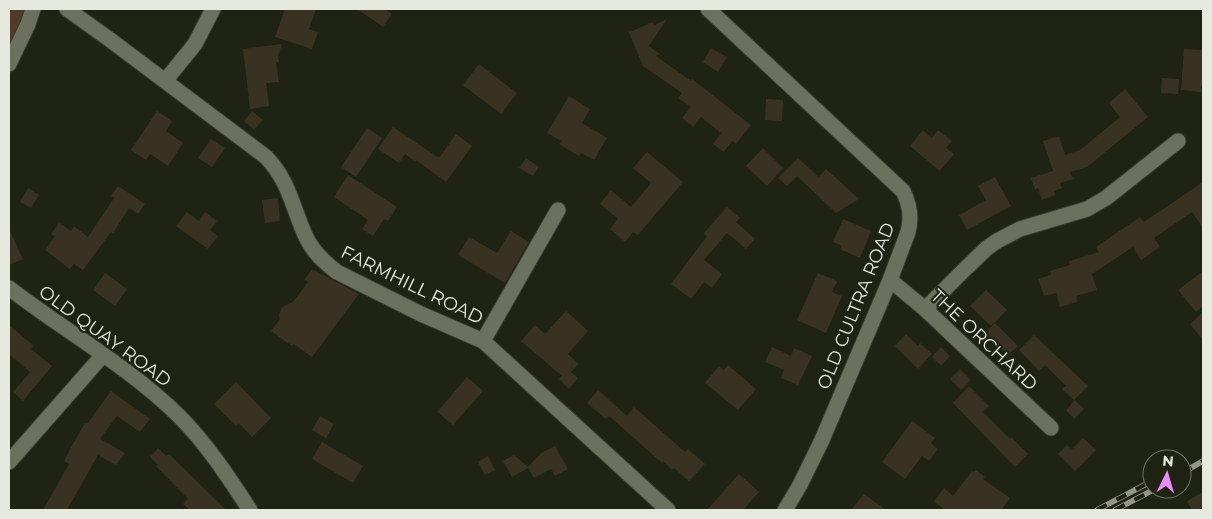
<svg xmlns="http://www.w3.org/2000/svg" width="1212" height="519" font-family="Montserrat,sans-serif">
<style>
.green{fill:#513a2a}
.building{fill:#393222}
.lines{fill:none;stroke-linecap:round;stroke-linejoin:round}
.minor-casing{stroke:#3a3d32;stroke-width:17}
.minor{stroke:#6c715f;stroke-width:15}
.rail-casing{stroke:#939689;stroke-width:5.5}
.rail{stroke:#1f2313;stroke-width:4;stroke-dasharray:11;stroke-linecap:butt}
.labels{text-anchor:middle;stroke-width:4.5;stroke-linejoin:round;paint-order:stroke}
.street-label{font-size:18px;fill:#e6e9de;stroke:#1f2313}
</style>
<rect width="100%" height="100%" fill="#1f2313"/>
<path class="green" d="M9 9H29L9 58Z"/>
<path class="building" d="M285 9H316L309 29 318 32 312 49 275 37Z
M357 9H385L392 14 383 27Z
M667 19 649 46 660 54 656 56 691 81 692 79 751 125 736 144 732 141 724 152 713 144 721 133 701 117 693 127 682 118 691 107 678 98 682 93 643 66 628 30 630 32 653 22 654 25Z
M282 44 278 56 279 62H276L279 82 266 83 269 106 250 109 243 49Z
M711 48 727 57 718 72 703 62Z
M1184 49 1203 50V86H1201V92L1181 90Z
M479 64 517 93 501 114 463 85Z
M1162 78 1179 79 1178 94 1161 93Z
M1125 89 1148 117 1087 167 1070 172 1073 179 1060 183 1062 188 1054 191 1055 195 1042 200 1038 188 1035 190 1031 178 1053 171 1043 141 1059 136 1065 155 1080 150 1120 117 1109 103Z
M569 96 590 109 582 123 607 138 594 160 581 153 579 156 559 144 561 141 547 133Z
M766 99 783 100 782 121 765 120Z
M157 111 172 121 166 131 183 143 168 166 150 154 146 160 131 150Z
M252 111 263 120 254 130 244 121Z
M393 127 439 158 456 134 472 146 446 182 416 160 415 161 405 154 399 163 378 149Z
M367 128 382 138 356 177 341 167Z
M923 130 932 138 938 130 952 141 946 148 954 154 940 171 910 146Z
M211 139 225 148 212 167 198 158Z
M763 148 783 168 767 186 746 166Z
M647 152 683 182 638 235 633 232 625 242 610 229 618 219 600 204 611 190 631 207 651 183 633 168Z
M526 158 539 167 533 176 519 168Z
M798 158 819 177 826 169 859 199 836 213 797 176 787 186 778 178Z
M348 175 397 207 388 221 384 219 373 236 362 229 368 220 334 197Z
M995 177 1011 206 967 230 959 215 986 200 978 186Z
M1203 182V228L1192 212 1154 238 1160 247 1141 260 1133 247 1092 274 1097 290 1076 296 1077 302 1060 307 1056 293 1044 296 1038 279 1051 275 1050 271 1070 265 1069 261 1099 252 1096 247 1140 217 1144 222Z
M118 186 145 204 138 214 129 208 113 233 111 232 83 270 74 264 70 269 45 250 55 236 51 234 59 223 71 231 74 226 88 237 114 198 111 196Z
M28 188 39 195 31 208 20 202Z
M278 198 280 221 265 223 262 200Z
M727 207 740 218 736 222 755 239 746 249 727 233 704 260 722 274 712 288 704 282 691 299 671 284 707 236 704 233Z
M187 212 199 221 205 212 217 221 210 230 218 236 208 249 176 226Z
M843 219 871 231 860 258 840 249 842 246 833 242Z
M9 229 23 259 9 265Z
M511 231 529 242 505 283 458 255 469 237 497 253Z
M312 269 359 294 312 357 294 344 292 346 271 331 280 319 279 315 282 307 293 302 308 282 304 280Z
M1203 271V306L1196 312 1178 290Z
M105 273 127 289 115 306 93 290Z
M818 273 837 281 832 292 842 296 826 333 797 320Z
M986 290 1007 310 991 326 970 306Z
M566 311 588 331 568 354 579 364 571 372 578 378 569 389 559 379 562 376 521 341 535 325 545 334Z
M1203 312V340L1190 324Z
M995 323 1018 346 1008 355 985 333Z
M9 325 34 346 31 349 52 366 23 401 13 392 30 372 9 354Z
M906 334 918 346 920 343 932 354 918 369 895 346Z
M1034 335 1088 386 1074 400 1062 389 1066 386 1045 365 1039 371 1019 350Z
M772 347 791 356 794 348 812 356 798 385 781 378 784 370 765 362Z
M941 347 950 356 941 366 932 357Z
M728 365 756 389 738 410 705 383 719 366 724 370Z
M960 369 971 380 961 390 950 379Z
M467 377 483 391 453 425 437 412Z
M236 382 271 418 252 437 239 423 236 426 214 404Z
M969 386 989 406 983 412 1010 439 1011 437 1028 454 1015 467 953 403Z
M598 390 627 416 634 407 685 452 688 449 705 464 689 481 674 468 672 470 663 461 662 463 609 416 606 419 587 403Z
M111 391 150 419 140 432 117 416 100 439 125 453 116 465 98 455 67 510H43L69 464 64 461 74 442 85 423 87 424Z
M1075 400 1084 409 1074 419 1066 410Z
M320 416 334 424 326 438 312 430Z
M912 421 935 438 931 443 938 449 929 461 922 456 905 479 882 462Z
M1083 438 1096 450 1075 471 1058 454 1067 445 1072 449Z
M322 442 363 466 353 483 312 459Z
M555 446 568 469 555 476 551 469 534 478 528 468 512 477 503 461 514 455 528 467 541 453Z
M158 448 166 456 169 454 226 510H190L183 504 188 499 156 466 158 465 150 457Z
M488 456 495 470 485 475 478 462Z
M976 470 985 477 983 479 1010 498 1001 510H945L934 501 944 488 953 496 972 471 974 472Z
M739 474 759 492 743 510H707Z
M1203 492V510H1192L1187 501Z
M864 494 886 510H851Z"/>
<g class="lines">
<g class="minor-casing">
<path id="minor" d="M67 9 109 39 266 157C290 182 292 207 306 237 313 252 324 262 337 272L421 314 483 341 668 510
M708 9 903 191C910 205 912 217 908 232L890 280 822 440 800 485 785 510
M9 64 28 24 33 9
M165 81 195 44 213 9
M890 280 925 309 1051 428
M9 288C65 331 128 366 179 416 207 444 229 478 250 510
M925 309 961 273 987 248 997 241 1020 229 1087 209 1106 198 1178 141
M483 341 558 210
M9 462 103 355"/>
</g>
<use href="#minor" class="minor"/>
<g class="rail-casing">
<path id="rail" d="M1182 473 1203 461
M1097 510 1152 481
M1115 510 1155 489"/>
</g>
<use href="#rail" class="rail"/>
</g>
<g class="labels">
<g class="street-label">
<text transform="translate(412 285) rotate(26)" y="6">FARMHILL ROAD</text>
<text transform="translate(856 306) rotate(-68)" y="6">OLD CULTRA ROAD</text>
<text transform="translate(105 336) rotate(36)" y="6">OLD QUAY ROAD</text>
<text transform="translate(984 340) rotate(43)" y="6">THE ORCHARD</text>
</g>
</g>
<rect width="1212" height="519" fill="none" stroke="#e6e9de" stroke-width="20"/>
<g transform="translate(1167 474) rotate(5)"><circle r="24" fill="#1f2313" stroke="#6f7264"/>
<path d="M0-4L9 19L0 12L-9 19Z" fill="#ec8cfa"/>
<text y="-8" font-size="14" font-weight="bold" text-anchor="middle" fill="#e6e9de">N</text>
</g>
</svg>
